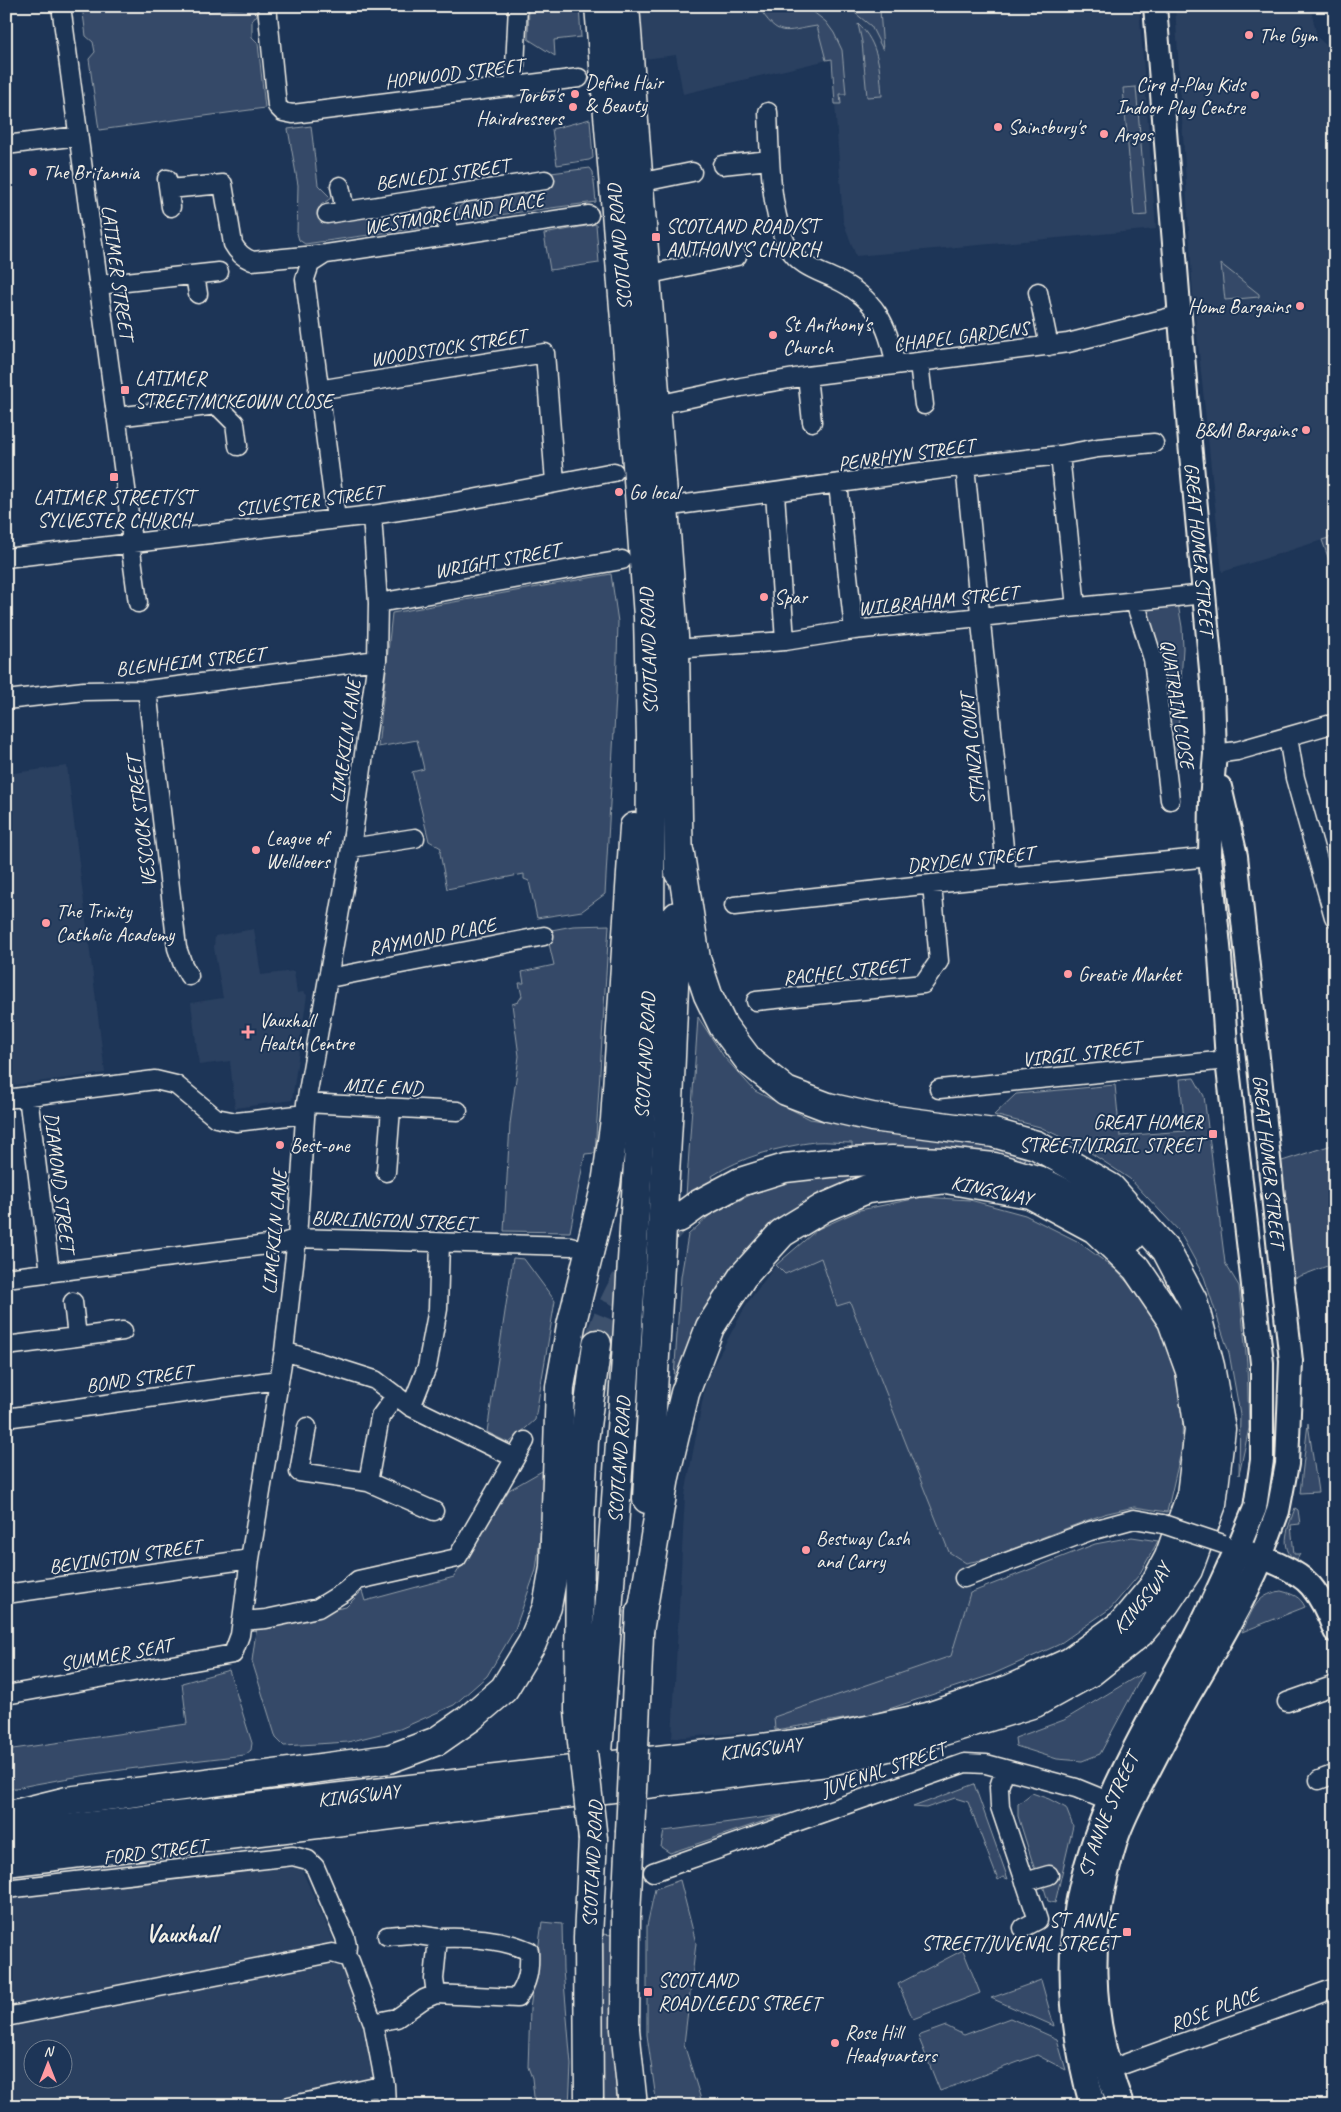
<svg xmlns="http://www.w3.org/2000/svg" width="1341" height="2112" font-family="Caveat,sans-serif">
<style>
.built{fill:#2a4060;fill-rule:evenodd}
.green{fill:#354a67;stroke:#949ea8}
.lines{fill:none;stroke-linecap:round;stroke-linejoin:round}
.trunk-tunnel{stroke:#3d516d;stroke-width:28;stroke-dasharray:28 14;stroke-linecap:butt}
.minor-casing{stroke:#f4f1e8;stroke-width:21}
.tertiary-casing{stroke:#f4f1e8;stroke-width:26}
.secondary-casing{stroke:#f4f1e8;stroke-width:29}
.trunk-casing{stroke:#f4f1e8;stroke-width:31}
.minor{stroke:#1d3557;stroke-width:18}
.tertiary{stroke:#1d3557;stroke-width:22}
.secondary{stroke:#1d3557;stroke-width:25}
.trunk{stroke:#1d3557;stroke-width:28}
.minor-bridge-casing{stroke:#f4f1e8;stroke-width:21;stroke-linecap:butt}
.trunk-bridge-casing{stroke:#f4f1e8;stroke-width:31;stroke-linecap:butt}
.minor-bridge{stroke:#1d3557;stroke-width:18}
.trunk-bridge{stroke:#1d3557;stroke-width:28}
.poi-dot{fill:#ff9aa2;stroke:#1d3557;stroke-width:2}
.labels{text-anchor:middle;stroke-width:4;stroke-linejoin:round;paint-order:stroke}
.poi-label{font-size:20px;fill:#f4f1e8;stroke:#1d3557;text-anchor:start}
.street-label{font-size:20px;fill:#f4f1e8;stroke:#1d3557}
.district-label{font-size:25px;font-weight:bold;fill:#f4f1e8;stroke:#1d3557}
</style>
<rect width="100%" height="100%" fill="#1d3557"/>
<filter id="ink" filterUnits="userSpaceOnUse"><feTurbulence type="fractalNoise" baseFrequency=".02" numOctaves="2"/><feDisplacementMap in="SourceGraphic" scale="10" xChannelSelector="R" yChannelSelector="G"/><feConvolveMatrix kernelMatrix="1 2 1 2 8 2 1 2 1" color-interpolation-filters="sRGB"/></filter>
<g filter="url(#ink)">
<path class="built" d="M639 6H1139L1156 229 856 256 843 221 832 59 683 94 676 55 644 59Z
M1175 6H1310L1317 37 1335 53V536L1222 572 1193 295Z
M67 766 105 1073 6 1086V774Z
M254 929 261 975 294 971 297 993 303 992 307 995 292 1100 235 1108 230 1061 199 1065 191 1003 223 998 214 948 215 936Z
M821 1258 837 1305 850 1301 949 1552 966 1563 970 1593 951 1656 774 1717 775 1730 672 1738 685 1495 707 1377 748 1302 776 1265 785 1274Z
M289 1842 335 1943 363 2029 374 2084 270 2106H6V1877ZM32 2050H62V2080H32Z"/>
<path class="green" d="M82 6H195L205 12 256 7 257 15 252 21V37L258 43 265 108 99 130 89 59 95 52 93 42 86 36Z
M529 6H579L581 37 554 40 555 56 528 39Z
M758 6H806L826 22 834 33 842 50 846 94H840L841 104H835L832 59 826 60 817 26C783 31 779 39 758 6Z
M880 10 883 50 871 26 855 13Z
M858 24C879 43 880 70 882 96L867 97 862 42Z
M1136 87 1147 215 1134 216 1123 88Z
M590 119 593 158 589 160 557 165 552 129Z
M311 126 318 185 331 198 321 205 320 211 427 204 435 212V221L426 227 305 244 299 240 297 233 298 185 288 129Z
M590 168 593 172 596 202 469 219H463L459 212V207L466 202 467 198 552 185 551 173Z
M596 224 599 263 550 270 544 234Z
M1221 264 1259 294V297L1225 300Z
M1335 536V577L1322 540Z
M611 574 618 622 616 695 605 894 582 911 537 918 529 881 524 879V874L447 889 440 853 441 848 429 841 412 772 424 769 417 740 378 747 392 613Z
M1178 604 1182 627 1183 648 1174 799 1142 607Z
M609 925 595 1153 585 1154 570 1232 504 1231 510 1124 519 1056 512 1004 518 1002 522 996 519 983H524L522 972 554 965 546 931 573 926Z
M698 1017 724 1057 755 1091 810 1119 970 1143 1002 1150 1025 1158 1024 1161 950 1147 852 1148V1143C840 1143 826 1141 814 1142 779 1147 741 1157 712 1176L714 1180 686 1196Z
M1194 1078 1204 1096 1225 1263 1239 1286 1247 1363 1249 1428 1239 1475 1240 1414 1229 1353 1204 1277 1179 1231 1130 1179 1082 1147 1040 1127 994 1115 1016 1094 1115 1085 1120 1136 1185 1131 1180 1079Z
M1335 1144V1263L1290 1280 1279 1162Z
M900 1171 786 1220 672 1407 681 1277 688 1235 711 1214 773 1184 826 1173Z
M923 1197 970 1200 1025 1215 1077 1241 1115 1269 1149 1306 1170 1350 1183 1398 1182 1448 1167 1512 1134 1507 1104 1514 986 1559 966 1563 949 1552 850 1302 837 1306 821 1258 785 1274 776 1265 818 1229 860 1210Z
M513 1258 524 1259 555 1301 535 1420 509 1443 487 1432Z
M1308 1423 1318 1492 1300 1493Z
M549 1467 536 1570 515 1629 487 1676 454 1705 400 1729 348 1742 284 1746 276 1738 252 1661 257 1624 346 1607 362 1591 365 1601 454 1577 509 1490Z
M1295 1508 1298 1510 1300 1524 1291 1525 1294 1554H1300L1296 1561C1278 1547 1289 1526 1295 1508Z
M1132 1537 1158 1541 1139 1575 1111 1608 1058 1645 991 1675 874 1714 775 1730 774 1717 951 1656 970 1593 1095 1544Z
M1281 1591C1292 1594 1300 1596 1305 1607L1242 1632C1253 1610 1255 1595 1281 1591Z
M229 1670 252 1743 251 1750 245 1755C165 1764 85 1773 6 1790V1750L187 1724 182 1683Z
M1144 1672 1100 1754 1082 1761 1057 1759 1016 1746 1015 1738 1064 1720Z
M974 1784 1008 1879 1003 1877 998 1880 968 1802 955 1798 926 1808 913 1807Z
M1032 1793 1049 1799 1066 1808 1073 1826 1055 1903 1048 1901 1043 1885 1041 1872 1034 1867 1018 1816V1804Z
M782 1815 670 1853 661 1847 664 1831Z
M680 1880 696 1943 684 2044 703 2106H657L647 2035V1926L655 1889Z
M542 1922 562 1924 563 1970 571 2065 569 2106H535L532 2078 528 2067 530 2009Z
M602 1934 613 1935V2024L617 2106H602L600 1988Z
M963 1950 980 1993 913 2019 898 1984Z
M1041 1980 1054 2026 991 1998Z
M1010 2018 1057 2039 1066 2070 1037 2055 940 2091 918 2036 946 2026 964 2035Z"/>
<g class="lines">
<path class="trunk-tunnel" d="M597 1344C605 1323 613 1303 624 1283 636 1261 656 1242 673 1224"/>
<g class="minor-casing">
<path id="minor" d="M61 6 127 496 131 534 130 543 138 603
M267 6 277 106 283 112 293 114 579 78
M514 87 518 6
M768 112C770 153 769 212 788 247 799 266 818 271 835 279 874 297 889 324 895 365
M6 145 78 136
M722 165 770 160
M167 179 171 207
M638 183 692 172
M340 186 345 210
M169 189 223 184 233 244C238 253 243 257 252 261L326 254 589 215
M445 196 448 236
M327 214 545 180
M324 255 310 264 305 279 336 519
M195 275 198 294
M645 275 737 256
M98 285 219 272
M1038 292 1049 346
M919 363 924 405
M807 376 812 422
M318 390 545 353 555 482
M657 405 741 387 807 376 1068 343 1179 315
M116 417 217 405 235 423 238 446
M1060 455 1076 607
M965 466 1007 877
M838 484 854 630
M775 493 785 641
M664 507 965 466 1060 455 1098 448 1154 443
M6 558 372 515 457 502 614 472
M1135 602 1153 659 1170 800
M378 603 622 560
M675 649 785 641 854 630 1205 594
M147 690 177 948 183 965 189 976
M6 700 84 691 147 690 377 660
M1288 737 1295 778 1334 917
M1215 754 1237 751 1335 723
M351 848 415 838
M734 906 932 884 1210 857
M329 978 544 936
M756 1001 923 984 939 961 932 884
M939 1089 1227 1060
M28 1096 50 1273
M6 1099 155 1080 176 1085 216 1118 236 1122 305 1114
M306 1103 458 1111
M386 1172 391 1109
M6 1278 283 1243 297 1238 571 1246
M73 1302 77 1337
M6 1346 123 1331
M284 1351 375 1380 411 1407 515 1458
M411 1407 427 1367 438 1309 440 1243
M6 1418 278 1380
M307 1427 299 1472 368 1482 434 1511
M368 1482 380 1417 396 1395
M964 1578 1090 1531 1134 1519 1163 1524
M6 1594 250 1559
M242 1621 266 1619 318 1608 344 1592 358 1580 457 1558 525 1441
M6 1695 233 1654 240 1635 250 1559 284 1351 297 1238 306 1103 351 848 377 660 378 603 372 515
M1287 1702 1335 1685
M1005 1769 999 1787 1000 1807 1038 1920 1023 1928
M1319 1780 1335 1774
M653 1872 965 1763 986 1764 1076 1788 1120 1806
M1025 1882 1049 1875
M6 1889 293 1856 308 1860 315 1867 345 1937 347 1946 346 1957
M387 1936 411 1934 438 1938
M6 2017 332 1953 346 1957 350 1961 373 2023 385 2085 386 2106
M373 2023 397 2018 424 1999 436 1994 517 1998C528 1983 530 1970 529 1951 501 1938 468 1937 438 1938L434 1979 436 1994
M1108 2070 1335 1988
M289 2106 385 2085"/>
</g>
<g class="tertiary-casing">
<g id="tertiary">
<path id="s1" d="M1155 6 1190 443 1213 691 1215 754 1211 799 1210 857 1220 956 1227 1060 1262 1363V1460L1255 1508 1238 1549C1261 1557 1295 1568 1311 1586 1322 1599 1329 1615 1335 1631"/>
<path id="s2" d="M1220 787 1236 856 1291 1361 1287 1464 1278 1511 1261 1557"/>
</g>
</g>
<g class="secondary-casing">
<g id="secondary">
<path id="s3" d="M1093 2106C1075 2041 1067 1974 1078 1907 1094 1812 1150 1722 1196 1638 1211 1609 1224 1579 1238 1549"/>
<path d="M1121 2106C1086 2015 1086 1932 1115 1839 1123 1814 1137 1790 1149 1767 1161 1744 1173 1720 1186 1697 1213 1651 1240 1606 1261 1557"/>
</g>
</g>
<g class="trunk-casing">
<g id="trunk">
<path d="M625 6 675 649 679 873"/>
<path d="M679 1218 697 1205 740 1182 785 1168 830 1163 892 1160 944 1162 994 1167 1040 1181 1103 1212 1131 1238"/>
<path d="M647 1499 669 1103 677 916"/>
<path d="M634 1748 640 1612"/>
<path d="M583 1752 579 1710 580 1522 584 1441 597 1344"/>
<path id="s4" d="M598 1753 626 1359 647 1016 650 929 651 737 648 617 637 465 599 6"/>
<path d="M6 1816 67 1801 389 1759 437 1741 470 1718 504 1689 532 1643 547 1607 554 1568 560 1387 571 1326 606 1184 615 1120 634 827"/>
<path d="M630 1832 626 1916 625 2029 633 2106"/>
<path id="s5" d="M6 1836 812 1742 928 1717 1010 1689 1070 1662 1122 1624 1153 1587 1169 1557 1191 1495 1199 1430 1190 1371 1172 1321 1136 1268 1095 1229 1030 1194 946 1179 867 1189 823 1208 782 1233 743 1276 710 1327 685 1393 665 1477 639 1631"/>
<path d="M6 1862 827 1762 904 1743 1035 1703 1091 1672 1140 1633 1166 1603 1188 1570 1212 1504 1221 1429 1210 1366 1193 1301 1166 1250 1111 1188 1036 1145 994 1133 872 1117 828 1107 786 1091 750 1062 723 1026 708 995 696 959 680 854"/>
<path d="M589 2106 588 1937 593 1839"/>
</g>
</g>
<use href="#minor" class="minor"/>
<use href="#tertiary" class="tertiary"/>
<use href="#secondary" class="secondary"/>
<use href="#trunk" class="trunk"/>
<g class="minor-bridge-casing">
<path id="minor-bridge" d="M1163 1524 1223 1544"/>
</g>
<g class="trunk-bridge-casing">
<path id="trunk-bridge" d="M583 1752 593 1839
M630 1832 634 1748"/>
</g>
<use href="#minor-bridge" class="minor-bridge"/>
<use href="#trunk-bridge" class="trunk-bridge"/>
</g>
</g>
<g class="poi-dot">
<circle cx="1249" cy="35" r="5"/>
<circle cx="575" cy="94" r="5"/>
<circle cx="1255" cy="95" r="5"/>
<circle cx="573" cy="107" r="5"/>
<circle cx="998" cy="127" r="5"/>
<circle cx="1104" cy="134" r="5"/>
<circle cx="33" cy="172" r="5"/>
<rect x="651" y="232" width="10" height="10" rx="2.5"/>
<circle cx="1300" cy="306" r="5"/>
<circle cx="773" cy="335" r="5"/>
<rect x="120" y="385" width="10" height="10" rx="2.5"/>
<circle cx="1306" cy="430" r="5"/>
<rect x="109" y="472" width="10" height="10" rx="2.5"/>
<circle cx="619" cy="492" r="5"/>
<circle cx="764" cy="597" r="5"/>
<circle cx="256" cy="850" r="5"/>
<circle cx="46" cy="923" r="5"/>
<circle cx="1068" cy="974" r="5"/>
<path d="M245.5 1024.5h5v5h5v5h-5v5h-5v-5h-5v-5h5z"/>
<rect x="1208" y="1129" width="10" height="10" rx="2.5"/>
<circle cx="280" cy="1145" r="5"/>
<circle cx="806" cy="1550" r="5"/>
<rect x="1122" y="1927" width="10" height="10" rx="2.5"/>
<rect x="643" y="1987" width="10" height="10" rx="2.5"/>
<circle cx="835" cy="2043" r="5"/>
</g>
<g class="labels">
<g class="poi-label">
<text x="1259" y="42">The Gym</text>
<text x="585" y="89">Define Hair<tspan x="585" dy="23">&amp; Beauty</tspan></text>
<text x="1245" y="91" text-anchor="end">Cirq d-Play Kids<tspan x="1245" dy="23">Indoor Play Centre</tspan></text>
<text x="563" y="102" text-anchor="end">Torbo's<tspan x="563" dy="23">Hairdressers</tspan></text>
<text x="1008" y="134">Sainsbury's</text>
<text x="1114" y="141">Argos</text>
<text x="43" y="179">The Britannia</text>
<text x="666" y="233">SCOTLAND ROAD/ST<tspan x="666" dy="23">ANTHONY'S CHURCH</tspan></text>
<text x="1290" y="313" text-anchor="end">Home Bargains</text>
<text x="783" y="331">St Anthony's<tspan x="783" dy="23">Church</tspan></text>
<text x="135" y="385">LATIMER<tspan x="135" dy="23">STREET/MCKEOWN CLOSE</tspan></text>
<text x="1296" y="437" text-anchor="end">B&amp;M Bargains</text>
<text x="629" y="499">Go local</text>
<text x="114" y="504" text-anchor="middle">LATIMER STREET/ST<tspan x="114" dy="23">SYLVESTER CHURCH</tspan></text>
<text x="774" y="604">Spar</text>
<text x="266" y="845">League of<tspan x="266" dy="23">Welldoers</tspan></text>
<text x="56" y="918">The Trinity<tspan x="56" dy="23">Catholic Academy</tspan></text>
<text x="1078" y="981">Greatie Market</text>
<text x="259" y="1027">Vauxhall<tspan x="259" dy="23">Health Centre</tspan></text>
<text x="1203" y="1129" text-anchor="end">GREAT HOMER<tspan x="1203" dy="23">STREET/VIRGIL STREET</tspan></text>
<text x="290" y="1152">Best-one</text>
<text x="816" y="1545">Bestway Cash<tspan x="816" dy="23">and Carry</tspan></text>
<text x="1117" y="1927" text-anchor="end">ST ANNE<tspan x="1117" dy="23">STREET/JUVENAL STREET</tspan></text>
<text x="658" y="1987">SCOTLAND<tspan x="658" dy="23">ROAD/LEEDS STREET</tspan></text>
<text x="845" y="2039">Rose Hill<tspan x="845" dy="23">Headquarters</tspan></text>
</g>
<g class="street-label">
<text transform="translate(454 73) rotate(-7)" y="7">HOPWOOD STREET</text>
<text transform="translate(442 174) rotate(-8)" y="7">BENLEDI STREET</text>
<text transform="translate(454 213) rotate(-9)" y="7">WESTMORELAND PLACE</text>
<text transform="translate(619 247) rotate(-95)" y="7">SCOTLAND ROAD</text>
<text transform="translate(118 272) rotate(82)" y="7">LATIMER STREET</text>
<text transform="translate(961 336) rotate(-7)" y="7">CHAPEL GARDENS</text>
<text transform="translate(448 347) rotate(-9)" y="7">WOODSTOCK STREET</text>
<text transform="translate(906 454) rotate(-8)" y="7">PENRHYN STREET</text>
<text transform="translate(309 500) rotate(-7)" y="7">SILVESTER STREET</text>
<text dy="7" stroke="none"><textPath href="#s1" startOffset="545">GREAT HOMER STREET</textPath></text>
<text transform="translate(497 560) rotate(-10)" y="7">WRIGHT STREET</text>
<text transform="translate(938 600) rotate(-6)" y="7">WILBRAHAM STREET</text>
<text transform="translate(648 651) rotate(-92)" y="7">SCOTLAND ROAD</text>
<text transform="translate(190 661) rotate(-6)" y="7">BLENHEIM STREET</text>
<text transform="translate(1178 704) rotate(81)" y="7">QUATRAIN CLOSE</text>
<text transform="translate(345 741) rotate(-82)" y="7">LIMEKILN LANE</text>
<text transform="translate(972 749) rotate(-96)" y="7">STANZA COURT</text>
<text transform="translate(141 822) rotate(-97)" y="7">VESCOCK STREET</text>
<text transform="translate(970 859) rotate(-6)" y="7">DRYDEN STREET</text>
<text transform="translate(432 936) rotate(-11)" y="7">RAYMOND PLACE</text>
<text transform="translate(845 971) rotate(-6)" y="7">RACHEL STREET</text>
<text transform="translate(1081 1053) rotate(-6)" y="7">VIRGIL STREET</text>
<text dy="7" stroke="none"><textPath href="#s4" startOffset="699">SCOTLAND ROAD</textPath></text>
<text transform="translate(383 1086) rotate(3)" y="7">MILE END</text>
<text dy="7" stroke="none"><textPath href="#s2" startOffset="378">GREAT HOMER STREET</textPath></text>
<text transform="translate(60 1182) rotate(83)" y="7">DIAMOND STREET</text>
<text transform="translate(992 1190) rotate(12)" y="7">KINGSWAY</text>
<text transform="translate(393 1220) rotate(2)" y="7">BURLINGTON STREET</text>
<text transform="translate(274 1232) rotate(-85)" y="7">LIMEKILN LANE</text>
<text transform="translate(139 1378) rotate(-8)" y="7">BOND STREET</text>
<text dy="7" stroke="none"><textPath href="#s4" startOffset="294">SCOTLAND ROAD</textPath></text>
<text transform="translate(125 1556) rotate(-8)" y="7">BEVINGTON STREET</text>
<text dy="7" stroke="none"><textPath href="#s5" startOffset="1180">KINGSWAY</textPath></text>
<text transform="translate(116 1654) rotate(-10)" y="7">SUMMER SEAT</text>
<text dy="7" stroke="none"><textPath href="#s5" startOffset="760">KINGSWAY</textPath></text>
<text transform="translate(883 1769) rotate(-19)" y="7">JUVENAL STREET</text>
<text dy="7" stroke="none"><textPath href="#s5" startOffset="355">KINGSWAY</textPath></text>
<text dy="7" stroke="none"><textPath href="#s3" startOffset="298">ST ANNE STREET</textPath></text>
<text transform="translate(155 1851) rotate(-7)" y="7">FORD STREET</text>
<text transform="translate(592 1864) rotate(-87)" y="7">SCOTLAND ROAD</text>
<text transform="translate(1214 2009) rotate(-20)" y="7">ROSE PLACE</text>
</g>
<g class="district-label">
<text x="181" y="1942">Vauxhall</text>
</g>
</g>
<rect width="1341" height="2112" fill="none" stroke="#1d3557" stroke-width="25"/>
<rect x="12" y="12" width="1316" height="2087" fill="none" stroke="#f4f1e8" stroke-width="2" filter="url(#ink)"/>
<g transform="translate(48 2064)"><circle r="24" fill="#1d3557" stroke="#738091"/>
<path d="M0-4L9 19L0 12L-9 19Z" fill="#ff9aa2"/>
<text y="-8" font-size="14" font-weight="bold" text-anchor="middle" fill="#f4f1e8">N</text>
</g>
</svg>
